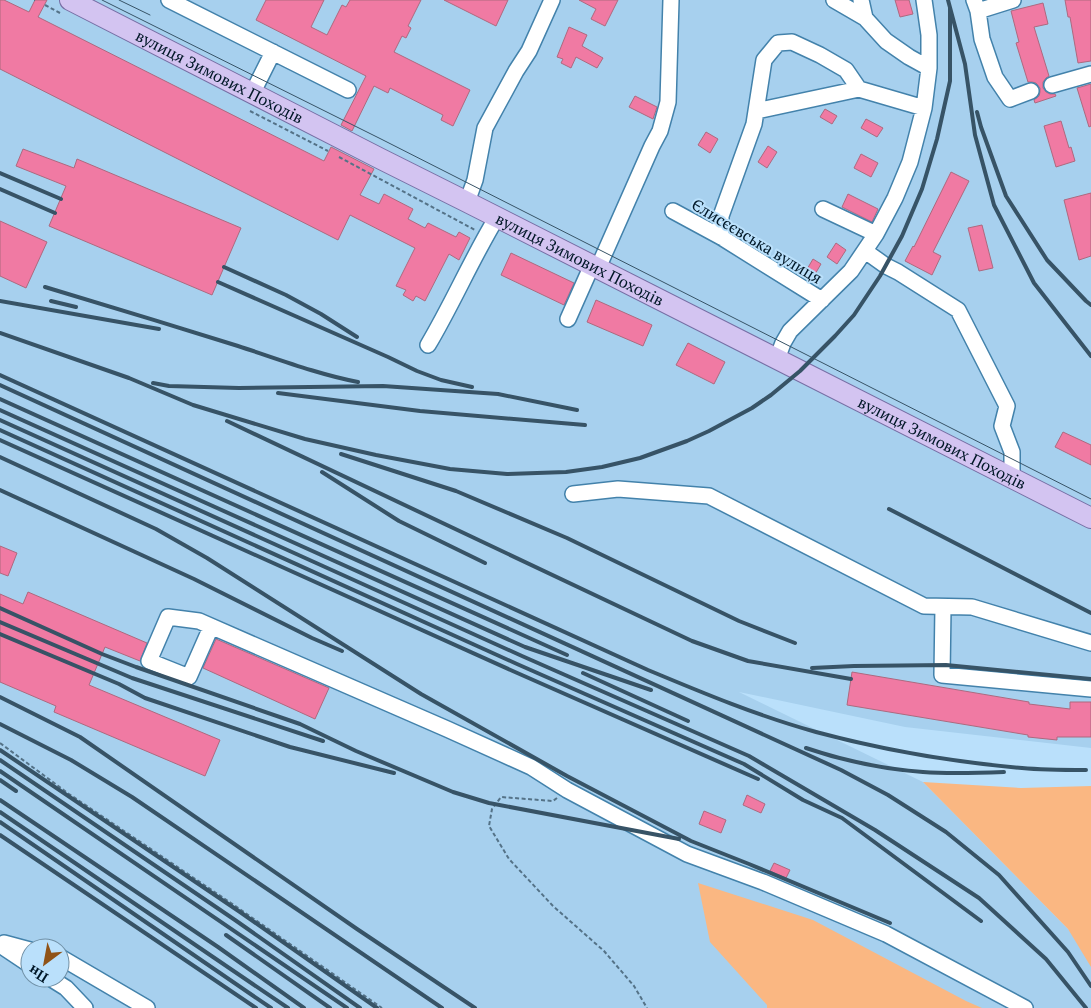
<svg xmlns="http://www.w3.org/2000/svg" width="1091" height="1008" font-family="'PT Serif',serif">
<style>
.built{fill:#a7d0ee;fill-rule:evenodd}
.green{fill:#fab782}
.building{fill:#f07aa3;stroke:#ad697f}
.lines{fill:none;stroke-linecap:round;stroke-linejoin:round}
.minor-casing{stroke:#4382ab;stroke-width:18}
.major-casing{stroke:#766ea4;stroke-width:22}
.path{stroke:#547287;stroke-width:2;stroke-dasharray:4 2.5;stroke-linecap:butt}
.minor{stroke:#fff;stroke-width:15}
.major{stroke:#d3c4f1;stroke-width:20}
.tram{stroke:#375366;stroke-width:1}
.rail{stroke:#375366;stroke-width:4}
.labels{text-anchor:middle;stroke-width:4;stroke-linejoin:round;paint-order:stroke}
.street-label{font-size:16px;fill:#001727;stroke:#bae0fb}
</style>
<rect width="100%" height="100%" fill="#bae0fb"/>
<path class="built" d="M0 0H1091V748L905 727 739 692 923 782 1068 929 1091 956V1008H0ZM30 948H60V978H30Z"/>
<path class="green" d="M923 782 1021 788 1091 786V967L1068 929Z
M698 883 813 920 966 1001 982 1008H767V1005L710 942Z"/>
<path class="building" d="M0 0H4L29 12 35 0H47L38 17 324 161 331 147 374 169 360 195 379 204 384 194 413 209 408 219 425 228 428 223 456 237 459 232 470 238 459 260 449 254 425 301 416 296 413 301 403 295 406 290 396 286 415 248 350 215 338 240 0 69Z
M266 0H324L311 27 327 35 342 5 346 7 350 0H421L408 26 411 28 406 38 402 36 394 52 470 90 453 126 441 120 443 115 390 88 388 93 374 86 352 131 341 125 366 76 256 20Z
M444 0H508L496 26Z
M579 0H618L605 26 591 19 596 9Z
M895 0H909L913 14 900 17Z
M1065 0H1091V61L1078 63 1070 17H1068Z
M1043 3 1048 24 1034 27 1049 76 1046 78 1043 82V88L1046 92 1050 94H1055L1056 96 1035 103 1034 100 1039 96 1040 92V88L1036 83 1032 82H1028L1016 43 1019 42 1011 11Z
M569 27 587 35 582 46 603 58 597 68 576 57 571 68 561 63 563 59 557 57Z
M1091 84V126L1089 127 1077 88Z
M635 96 657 107 653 119 629 107Z
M825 109 837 116 832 124 820 117Z
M866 119 883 128 877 137 861 128Z
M1061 121 1069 148 1071 147 1075 161 1056 167 1044 126Z
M706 132 718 139 710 153 698 145Z
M768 146 777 152 767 168 758 162Z
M23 149 74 168 77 159 241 228 212 295 49 226 66 186 16 166Z
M861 154 878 163 871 177 854 168Z
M951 172 969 181 933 252 941 256 932 275 905 261 913 246 914 247Z
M1091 193V256L1079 260 1064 200Z
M848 194 878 209 872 222 842 207Z
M0 221 47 242 26 288 0 276Z
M982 225 993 268 979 271 968 228Z
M836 243 846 250 837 264 827 257Z
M511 253 574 283 564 305 501 275Z
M813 259 821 264 811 281 803 276Z
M596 300 652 325 643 346 587 322Z
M688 343 725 362 714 384 676 365Z
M1063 432 1091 445V465L1055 447Z
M0 546 17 553 8 576 0 573Z
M28 592 147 643 140 661 105 647 89 685 220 740 205 776 54 712 56 706 0 682V594L23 604Z
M216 639 329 688 315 719 203 668Z
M852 672 1029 702V704L1070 709V702H1091V737H1057V740L1028 737V735L847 705Z
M747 795 765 804 761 813 743 805Z
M704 811 726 820 721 833 699 824Z
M774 863 790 870 786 878 770 871Z"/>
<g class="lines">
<g class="minor-casing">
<path id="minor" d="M169 0 348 90
M834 0 865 18 886 41 909 57 929 68
M861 0 865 18
M974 0 978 11 982 39 995 77 1010 99 1031 91
M978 11 1013 0
M1052 85 1091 74
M252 94 273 52
M756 111 859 89
M467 202 475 180 485 128 516 71 529 51 552 0
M823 209 876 234
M673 211 721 237 822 300
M721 237V216L754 124 764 60 778 43 792 42 820 55 846 70 859 89 924 108
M865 251 886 266 898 272 958 310 1007 406 1002 426 1012 452V478
M598 268 652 146 660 131 668 102 671 0
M568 319 592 265
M428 345C453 303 472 258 497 217
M777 359 783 343 790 331 851 271 876 234 895 198 910 162 924 108 929 68V35L924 0
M573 494 618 489 709 496 924 606 972 607 1091 643
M943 607 942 675 1091 689
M211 627 189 677 149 661 168 617 199 621 447 729 531 767 567 790 687 854 763 882 886 934 1025 1008
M4 943 30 950
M0 945 30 965
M60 957 147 1008
M50 978 66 988 85 1008"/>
</g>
<g class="major-casing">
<g id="major">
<path id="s1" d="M70 0 381 159 467 202 1091 518"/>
</g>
</g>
<path class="path" d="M34 0H35
M45 5 60 13
M250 111 328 151
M339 157 475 230
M0 743 69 794 231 903 382 1008
M557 798 553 801 501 797 492 809 489 826 509 859 553 906 604 951 634 986 647 1008"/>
<use href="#minor" class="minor"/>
<use href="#major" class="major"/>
<path class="tram" d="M102 0 381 139 1091 499
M119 0 150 15"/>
<path class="rail" d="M948 0 965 64 975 135 994 205 1034 283 1091 356
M977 112 981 127 1006 196 1047 260 1086 301 1091 305
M0 173 61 199
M0 189 55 213
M224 267 286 295 321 314 357 337
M218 282 388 357 417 371 441 380 472 387
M45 287C109 306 174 326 238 346 278 359 317 374 358 382
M0 301 159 329
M51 301 76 307
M0 333 129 378 193 405 305 439 376 455 450 469 507 474 566 472 602 467 640 458 687 441 709 431 752 408 771 395 800 371 835 336 854 315 880 276 902 236 922 189 937 139 950 81V8
M0 375 648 670C703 693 758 716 816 732 883 750 952 762 1022 768 1043 770 1065 770 1086 770
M153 383 169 386 239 388 383 386 498 394 577 410
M0 385 841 770 888 795 946 832 999 875 1068 952 1091 986
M278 393 420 411 585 425
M0 399 567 655
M0 410 525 647 651 690
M0 420 522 656 749 756 875 830 979 898 1046 959 1086 1008
M227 421 692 641 748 661 851 679
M0 430 517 664 744 764 803 800 842 818
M0 440 515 672 758 779
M341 454 456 491 567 538 739 621 795 643
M0 457 156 529 207 558 421 694 567 776 691 841 749 864 890 923
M322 472 399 521 485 563
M0 490 194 579 312 638 342 651
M889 509 1091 613
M0 608 102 654 136 667 300 724 356 751 453 792 489 803 679 839
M0 622 132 678 323 741
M0 634 119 684 145 698 290 747 394 773
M812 668 854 666 946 665 1091 679
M583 673 688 721
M0 697 80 737 357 929 475 1008
M0 724 71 760 132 797 442 1008
M806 748C844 761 884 769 923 772 950 774 977 773 1004 772
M0 750 240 912 377 1008
M0 760 235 920 360 1008
M0 771 347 1008
M0 780 16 791
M0 800 218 947 304 1008
M0 812 288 1008
M842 818 981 921
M0 822 271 1008
M0 835 256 1008
M226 935 330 1008"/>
</g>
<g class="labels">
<g class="street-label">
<text dy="6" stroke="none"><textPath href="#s1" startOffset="168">вулиця Зимових Походів</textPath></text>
<text transform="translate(757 241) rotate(31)" y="6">Єлисєєвська вулиця</text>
<text dy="6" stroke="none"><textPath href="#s1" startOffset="572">вулиця Зимових Походів</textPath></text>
<text dy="6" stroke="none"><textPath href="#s1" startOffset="978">вулиця Зимових Походів</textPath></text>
</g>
</g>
<g transform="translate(45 963) rotate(212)"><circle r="24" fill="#bae0fb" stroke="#7090a6"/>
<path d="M0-4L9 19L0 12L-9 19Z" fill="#905317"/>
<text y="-8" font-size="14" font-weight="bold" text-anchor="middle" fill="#001727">Пн</text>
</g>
</svg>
